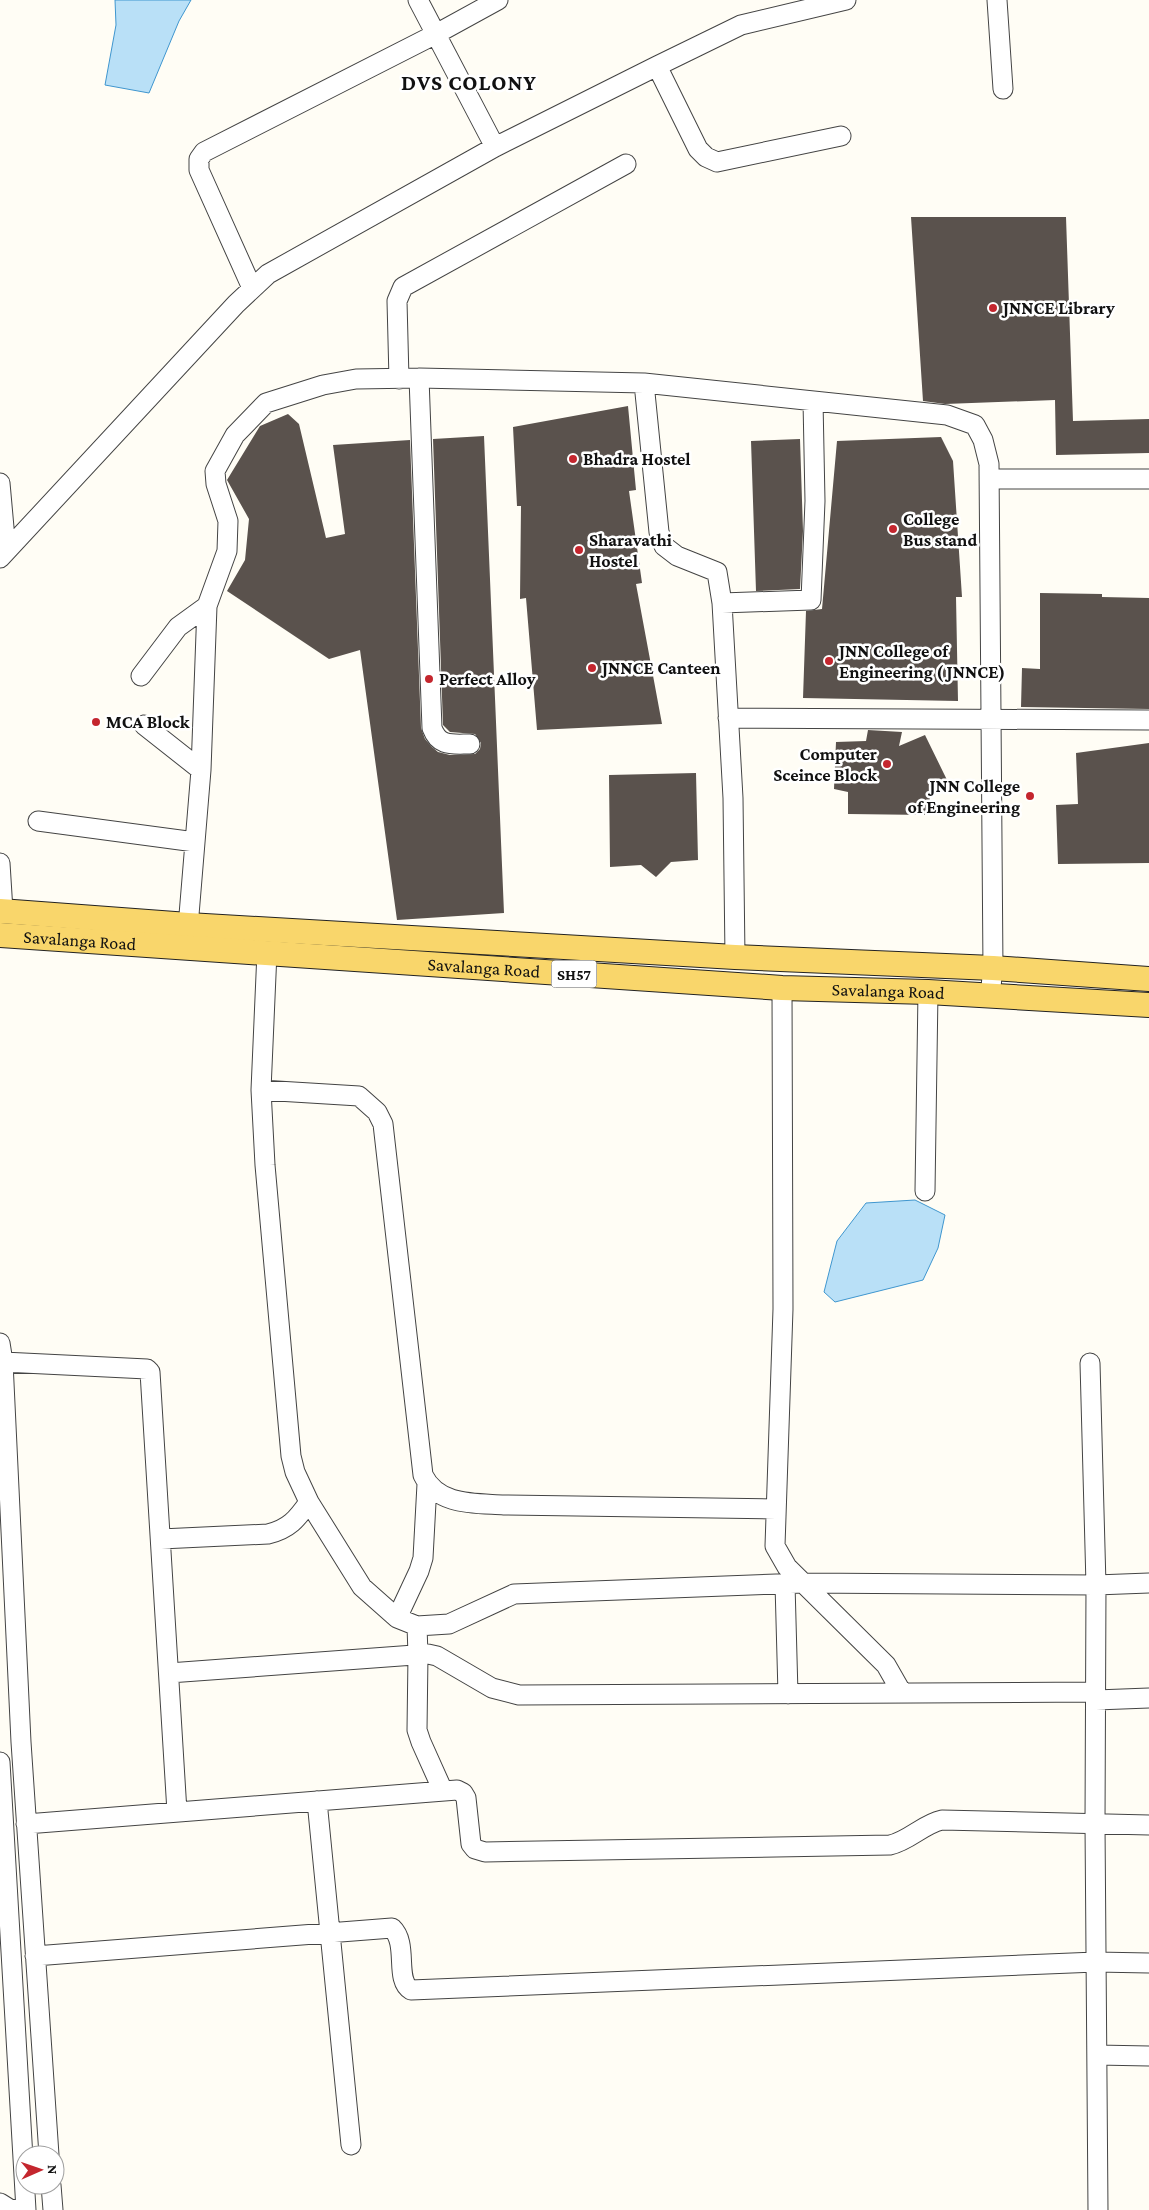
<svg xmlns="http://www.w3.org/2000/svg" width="1149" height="2210" font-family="'Crimson Pro',serif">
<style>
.water{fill:#b9e0f7;stroke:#3f96cf}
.building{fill:#5a524d}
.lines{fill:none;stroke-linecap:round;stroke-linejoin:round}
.minor-casing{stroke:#444;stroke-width:21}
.major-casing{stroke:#222;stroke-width:26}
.minor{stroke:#fff;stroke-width:19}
.major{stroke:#f9d66b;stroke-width:24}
.poi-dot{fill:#c4262e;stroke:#fff;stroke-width:2}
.labels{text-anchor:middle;stroke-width:5;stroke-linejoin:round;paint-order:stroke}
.shield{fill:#fff;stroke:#585858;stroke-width:1}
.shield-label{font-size:16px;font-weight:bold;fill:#111}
.poi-label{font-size:18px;font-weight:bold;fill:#111;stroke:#fff;text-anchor:start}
.street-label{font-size:18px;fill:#111;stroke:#fff}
.district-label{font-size:22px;font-weight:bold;letter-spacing:1px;fill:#111;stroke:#fff}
</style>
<rect width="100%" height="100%" fill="#fffdf5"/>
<path class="water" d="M115 0H191L179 21 149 93 105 85 116 25Z
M915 1200 945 1215 938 1248 923 1280 835 1302 824 1292 837 1241 866 1203Z"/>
<path class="building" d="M911 217H1066L1073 421 1149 419V453L1056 455 1055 400 945 404 923 401Z
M628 406 636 490 629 491 642 583 636 584 662 724 537 730 526 598 520 599 521 506H517L513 427Z
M288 414 299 424 326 538 345 534 333 445 410 440 421 728 425 739 432 747 438 752 450 755 475 754 480 749 481 743 475 734 450 732 443 725 433 439 484 436 504 913 397 920 360 650 329 659 227 591 245 560 249 519 227 480 260 426Z
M941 437 953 461 962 597H956L958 701 803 698 806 611 822 609 837 441Z
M800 439 803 531 800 589 756 591 751 441Z
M1040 593 1102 594V597L1149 598V709L1021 707 1022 668 1040 669Z
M868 730 902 732 899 746 925 735 948 782 931 792 927 815 848 814V792L834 789 836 742 866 741Z
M1149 743V863L1058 864 1056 805 1078 804 1076 753Z
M696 773 698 860 671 862 656 877 641 865 610 867 609 775Z"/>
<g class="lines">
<g class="minor-casing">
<path id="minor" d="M418 0 495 147
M997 0 1003 89
M657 66 698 149 706 157 717 162 841 136
M252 288 199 170V159L204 152 436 34 498 0
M419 378 432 728C439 747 452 744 470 744
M399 379 397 301 403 287 626 164
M989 479H1149
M0 483 6 550
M0 558 236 304 268 274 495 147 657 66 741 25 846 0
M722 603 811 600 815 501 813 401
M141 676 178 627 207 606
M728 718 1149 720
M144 725 201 770
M38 821 195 842
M0 863 3 911
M187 939 201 770 207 606 227 551 228 521 216 484 215 471 235 435 266 403 323 385 356 379 419 378 644 383
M267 952 261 1090 265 1165 291 1456 295 1472 309 1502 362 1587 397 1618 417 1626 449 1624 514 1594 804 1583 1096 1585 1149 1583
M735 957 733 798 722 603 717 572 677 556 664 546 659 532 644 383 947 415 975 425 983 440 989 464 993 968 990 996
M782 988 783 1309 775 1546 787 1567 886 1665 902 1693
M261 1090 359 1096 377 1112 383 1124 423 1475C438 1506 474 1503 504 1505L776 1509
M925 1191 928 992
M0 1343 3 1362 21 1742 49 2155
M3 1362 147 1369 150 1372 177 1812
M1090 1363 1096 1585 1095 1824 1098 2210
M161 1539 268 1534C289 1529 297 1519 309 1502
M785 1584 788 1694
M397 1618 419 1571 423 1558 427 1484
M417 1626 418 1655 417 1730 421 1742 443 1791
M169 1673 428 1654 437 1656 492 1688 519 1695 1096 1692
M1096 1700 1149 1698
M0 1762 26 2210
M317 1801 351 2145
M26 1824 457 1790 463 1793 466 1798 471 1844 475 1849 485 1852 890 1845C909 1841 923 1824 942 1820L1149 1825
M35 1956 392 1928C409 1944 394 1980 411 1990L1096 1962 1149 1963
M1097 2055 1149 2056
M51 2185 53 2210
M0 2203 8 2208 18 2210"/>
</g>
<g class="major-casing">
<g id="major">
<path d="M0 911 188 925 735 957 993 968 1149 979"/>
<path id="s1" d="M0 935 782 988 928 992 1149 1005"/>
</g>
</g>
<use href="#minor" class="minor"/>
<use href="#major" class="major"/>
</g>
<g class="poi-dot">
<circle cx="993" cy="308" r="5"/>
<circle cx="573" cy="459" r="5"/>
<circle cx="893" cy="529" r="5"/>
<circle cx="579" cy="550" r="5"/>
<circle cx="829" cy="661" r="5"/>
<circle cx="592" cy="668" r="5"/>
<circle cx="429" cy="679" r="5"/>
<circle cx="96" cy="722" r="5"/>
<circle cx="887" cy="764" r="5"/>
<circle cx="1030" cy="796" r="5"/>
</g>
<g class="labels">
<rect class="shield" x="551.5" y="960.5" width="45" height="27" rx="4"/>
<g class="shield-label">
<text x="574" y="980">SH57</text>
</g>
<g class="poi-label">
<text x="1003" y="314">JNNCE Library</text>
<text x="583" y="465">Bhadra Hostel</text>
<text x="903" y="525">College<tspan x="903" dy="21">Bus stand</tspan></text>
<text x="589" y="546">Sharavathi<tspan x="589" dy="21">Hostel</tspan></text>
<text x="839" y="657">JNN College of<tspan x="839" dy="21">Engineering ( JNNCE)</tspan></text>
<text x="602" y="674">JNNCE Canteen</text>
<text x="439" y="685">Perfect Alloy</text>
<text x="106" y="728">MCA Block</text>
<text x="877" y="760" text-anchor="end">Computer<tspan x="877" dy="21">Sceince Block</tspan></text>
<text x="1020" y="792" text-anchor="end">JNN College<tspan x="1020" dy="21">of Engineering</tspan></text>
</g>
<g class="street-label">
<text dy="6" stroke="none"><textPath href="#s1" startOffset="80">Savalanga Road</textPath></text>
<text dy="6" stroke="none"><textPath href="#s1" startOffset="485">Savalanga Road</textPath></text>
<text dy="6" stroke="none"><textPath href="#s1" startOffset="890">Savalanga Road</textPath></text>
</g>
<g class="district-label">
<text x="469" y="90">DVS COLONY</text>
</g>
</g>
<g transform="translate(40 2170) rotate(88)"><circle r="24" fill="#ffffff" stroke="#a0a0a0"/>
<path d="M0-4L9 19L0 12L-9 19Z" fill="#c4262e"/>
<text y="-8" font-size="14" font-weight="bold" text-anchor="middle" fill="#111111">N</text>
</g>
</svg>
